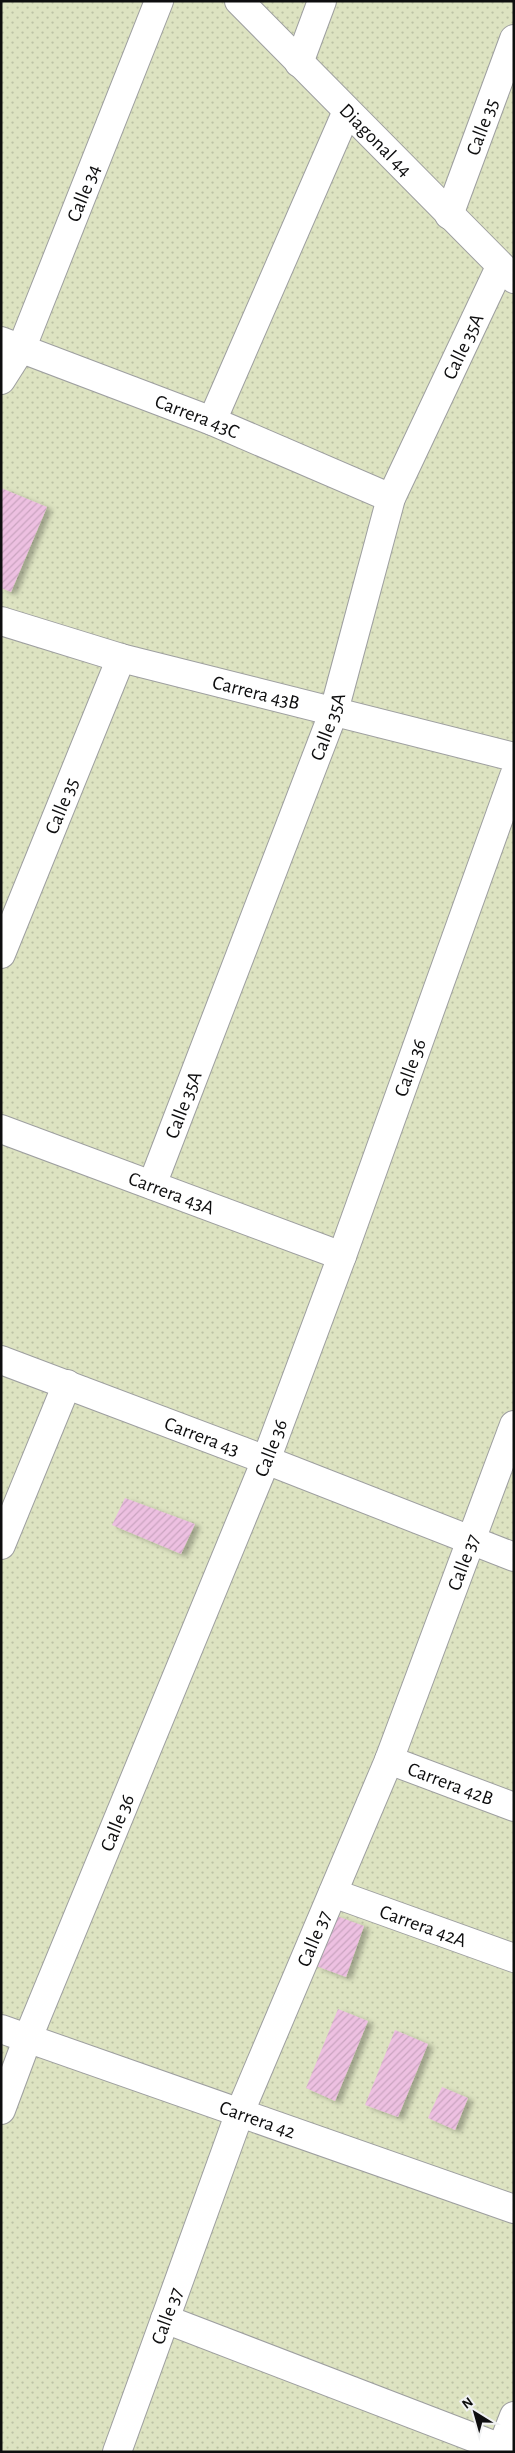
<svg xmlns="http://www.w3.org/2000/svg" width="515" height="2453" font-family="'Alegreya Sans',sans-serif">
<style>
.green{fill:url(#green-dots)}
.building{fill:url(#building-hatch);filter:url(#shadow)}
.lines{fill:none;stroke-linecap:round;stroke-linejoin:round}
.minor-casing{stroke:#9e9fa0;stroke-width:30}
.minor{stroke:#fff;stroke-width:28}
.labels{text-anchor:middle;stroke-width:5;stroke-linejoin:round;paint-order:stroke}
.street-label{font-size:20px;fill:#0e0e0f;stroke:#f1f2f3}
</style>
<defs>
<pattern id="green-dots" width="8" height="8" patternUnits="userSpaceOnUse" patternTransform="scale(1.25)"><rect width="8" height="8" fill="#dde3c1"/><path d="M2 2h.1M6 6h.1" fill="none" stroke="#bcc2a5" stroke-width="1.8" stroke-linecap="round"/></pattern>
<pattern id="building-hatch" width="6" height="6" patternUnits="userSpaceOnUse" patternTransform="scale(1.25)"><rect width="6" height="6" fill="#edc0e1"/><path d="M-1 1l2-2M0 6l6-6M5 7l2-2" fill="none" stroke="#caa4c0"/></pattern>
<filter id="shadow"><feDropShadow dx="5.5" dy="3" stdDeviation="2.5" flood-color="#0004"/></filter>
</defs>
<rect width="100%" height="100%" fill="#f1f2f3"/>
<path class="green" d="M1 1H514V2452H1Z"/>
<path class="building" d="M1 488 47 507 11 592 1 588Z
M125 1498 195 1524 181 1554 112 1525Z
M334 1915 364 1926 346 1977 316 1966Z
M338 2009 368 2021 335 2101 306 2088Z
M395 2030 428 2044 398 2117 365 2105Z
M442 2087 468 2098 455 2130 428 2118Z"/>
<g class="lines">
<g class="minor-casing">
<g id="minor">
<path id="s1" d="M239 1 514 279"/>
<path d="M299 63 322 1"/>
<path id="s2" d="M449 215 514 39"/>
<path id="s3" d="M1 341 212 421 391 498"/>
<path id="s4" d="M1 380 22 347 159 1"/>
<path d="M212 421 347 111"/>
<path id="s5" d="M1 621 121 658 514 757"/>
<path id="s6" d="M1 954 121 658"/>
<path id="s7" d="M1 1129 342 1256"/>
<path id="s8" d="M152 1185 334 711 391 498 500 267"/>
<path id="s9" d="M1 1360 266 1460 514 1557"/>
<path d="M1 1545 67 1384"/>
<path id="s10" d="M389 1760 514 1807"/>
<path id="s11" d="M333 1893 514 1958"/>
<path id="s12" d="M1 2029 514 2209"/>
<path id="s13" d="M1 2110 27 2040 266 1460 342 1256 514 776"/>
<path d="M165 2319 501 2448"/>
<path id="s14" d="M117 2452 240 2112 389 1760 514 1425"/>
<path d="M500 2452 514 2416"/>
</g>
</g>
<use href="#minor" class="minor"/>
</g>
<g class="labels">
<g class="street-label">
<text dy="7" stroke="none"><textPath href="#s2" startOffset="94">Calle 35</textPath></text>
<text dy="7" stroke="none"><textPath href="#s1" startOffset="195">Diagonal 44</textPath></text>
<text dy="7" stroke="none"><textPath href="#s4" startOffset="205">Calle 34</textPath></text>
<text dy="7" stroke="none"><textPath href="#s8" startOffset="896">Calle 35A</textPath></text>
<text dy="7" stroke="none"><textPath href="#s3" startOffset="210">Carrera 43C</textPath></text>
<text dy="7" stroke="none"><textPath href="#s5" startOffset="265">Carrera 43B</textPath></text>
<text dy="7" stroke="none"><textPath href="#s8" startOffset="491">Calle 35A</textPath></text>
<text dy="7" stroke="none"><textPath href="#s6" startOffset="160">Calle 35</textPath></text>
<text dy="7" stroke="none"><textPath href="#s13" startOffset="1120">Calle 36</textPath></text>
<text dy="7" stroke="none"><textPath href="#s8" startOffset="86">Calle 35A</textPath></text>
<text dy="7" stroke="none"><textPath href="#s7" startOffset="182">Carrera 43A</textPath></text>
<text dy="7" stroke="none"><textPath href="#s9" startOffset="215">Carrera 43</textPath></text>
<text dy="7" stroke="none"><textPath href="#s13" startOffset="715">Calle 36</textPath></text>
<text dy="7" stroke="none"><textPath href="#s14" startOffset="955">Calle 37</textPath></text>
<text dy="7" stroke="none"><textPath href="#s10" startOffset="66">Carrera 42B</textPath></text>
<text dy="7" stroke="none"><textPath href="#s13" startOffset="310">Calle 36</textPath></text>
<text dy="7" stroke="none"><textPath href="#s11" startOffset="96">Carrera 42A</textPath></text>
<text dy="7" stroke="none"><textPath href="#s14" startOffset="550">Calle 37</textPath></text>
<text dy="7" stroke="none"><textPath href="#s12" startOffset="272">Carrera 42</textPath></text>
<text dy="7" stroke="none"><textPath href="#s14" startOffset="145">Calle 37</textPath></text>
</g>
</g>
<rect width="515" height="2453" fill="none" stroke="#0e0e0f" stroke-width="5"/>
<g transform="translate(475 2413) rotate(323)" stroke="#f1f2f3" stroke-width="4" paint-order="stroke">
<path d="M0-4L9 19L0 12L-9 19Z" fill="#0e0e0f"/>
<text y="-8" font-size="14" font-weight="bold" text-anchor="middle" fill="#0e0e0f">N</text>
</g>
</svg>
